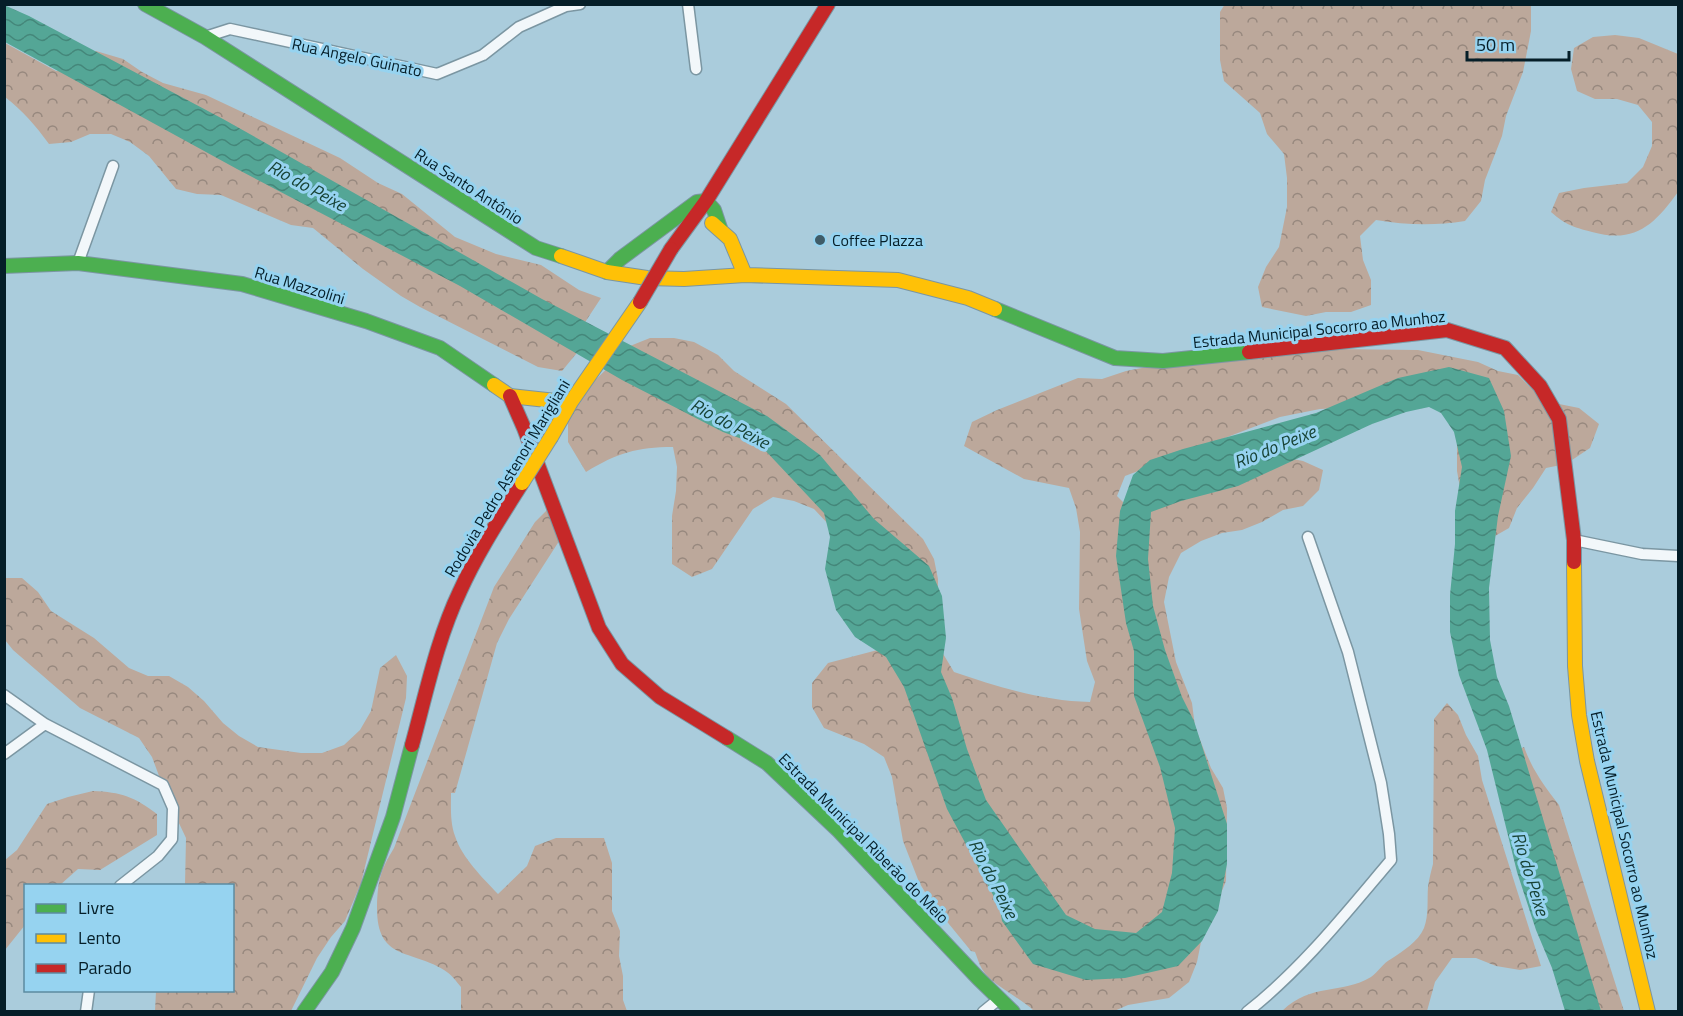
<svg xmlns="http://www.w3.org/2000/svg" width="1683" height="1016" font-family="'Titillium Web',sans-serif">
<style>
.forest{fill:url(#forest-crowns)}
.water{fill:url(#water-waves)}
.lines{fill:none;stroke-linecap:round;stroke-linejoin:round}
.street-casing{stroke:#7b96a2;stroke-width:13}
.fast-casing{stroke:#7b96a2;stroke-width:16}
.slow-casing{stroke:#7b96a2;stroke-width:16}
.jam-casing{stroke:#7b96a2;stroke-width:16}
.street{stroke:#f2f7fa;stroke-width:10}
.fast{stroke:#4caf50;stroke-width:14}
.slow{stroke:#ffc107;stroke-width:14}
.jam{stroke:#c62828;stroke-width:14}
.slow-bridge-casing{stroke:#7b96a2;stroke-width:16;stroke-linecap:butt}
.jam-bridge-casing{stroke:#7b96a2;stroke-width:16;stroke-linecap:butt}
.slow-bridge{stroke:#ffc107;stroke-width:14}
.jam-bridge{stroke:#c62828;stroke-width:14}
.poi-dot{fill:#3f5b67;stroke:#96d3f0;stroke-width:2}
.labels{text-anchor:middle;stroke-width:6;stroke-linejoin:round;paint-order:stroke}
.street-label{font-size:16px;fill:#051e28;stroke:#96d3f0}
.poi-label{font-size:16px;fill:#051e28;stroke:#96d3f0;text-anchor:start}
.water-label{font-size:18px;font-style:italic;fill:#184335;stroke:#96d3f0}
</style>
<defs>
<pattern id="forest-crowns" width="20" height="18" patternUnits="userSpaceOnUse" patternTransform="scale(1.5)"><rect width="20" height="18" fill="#bca89b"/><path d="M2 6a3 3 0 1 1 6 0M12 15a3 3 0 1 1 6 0" fill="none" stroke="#97887e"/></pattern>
<pattern id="water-waves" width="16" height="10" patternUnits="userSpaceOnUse" patternTransform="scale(1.5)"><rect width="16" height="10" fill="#54a696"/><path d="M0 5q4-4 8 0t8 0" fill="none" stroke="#44877a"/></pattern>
</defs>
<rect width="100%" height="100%" fill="#aaccdc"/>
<path class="forest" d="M1225 4 1531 5V31L1523 72 1506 116 1502 136 1485 180 1481 201 1465 221C1435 226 1405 225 1376 220L1360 236 1363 260 1371 280V305L1351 312H1326L1306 316 1262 307 1258 287 1266 267 1279 247 1287 207V178L1284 154 1267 134 1260 113 1224 81 1220 60V12Z
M1615 35 1639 38 1678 54V192C1654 225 1635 244 1592 232 1573 227 1566 225 1551 212L1559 193 1584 188 1627 183 1643 167 1652 146V122L1638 105 1617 99H1595L1577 91 1571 69 1574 48 1593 37Z
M5 43 56 71H58L75 56 96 51 123 59 142 72 163 83 206 95 340 158 378 183 402 194 455 237 496 254 541 265 579 290 601 298 578 333 576 354 562 371 538 367 420 307 401 296 363 269 313 228 291 225 221 195 197 194 176 189 149 156 130 142 111 134H90L71 142 49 144C36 126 23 111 5 97Z
M650 338H674L694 342 718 355 734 371 786 404 923 539 934 559 938 579V632L942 652 954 672C998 687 1043 701 1090 702L1095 682 1087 661 1079 609 1080 532 1076 508 1069 488 1024 479 964 446 972 422 997 410 1078 378 1102 379 1126 371 1248 348 1418 350 1478 362 1498 371 1518 375 1534 391 1554 403 1579 408 1599 424 1590 448 1566 464 1546 468 1533 488 1517 508 1509 528 1488 540 1468 532 1457 471V443L1449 403 1320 409 1280 417 1125 476 1117 496 1133 512 1283 457 1303 461 1323 470 1319 490 1303 506 1283 510 1262 522 1242 530 1222 533 1201 541 1181 553 1169 577 1164 602 1176 662 1192 703 1195 727 1211 768 1223 788 1227 808 1226 881 1201 942 1197 962 1189 982 1169 998 1128 1005 1112 1012 1034 1011C1021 998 990 984 982 969 979 964 977 957 975 952L971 951 931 902 919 882 903 841 892 777 884 757 864 744 824 728 812 707V683L828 663 889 647 830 526 814 509 794 501 773 497 753 509 712 569 692 577 672 564V516L676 491 677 467 673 447C637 447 617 453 586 472L568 442V414L581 394 630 346Z
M551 506 563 535 509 619 497 643 455 793H451C451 807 450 822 455 836 462 858 483 878 498 894L527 866 535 846 556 838H604L612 863V911L620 931 619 956 623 976V1000L627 1011H461V987C456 981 451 974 444 970 410 949 376 961 377 906 378 880 380 871 394 848L494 587 535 522Z
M4 578H22L38 592 51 611 94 638 129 668 148 676H169L188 687 204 701 223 723 239 736 258 747 301 753H322L344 745 360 730 371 711 380 668 396 655 407 676 406 698 361 883 345 921 331 937 317 958 291 1011H155L156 991 232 990V886L185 885 186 838 168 800 152 757 139 738 80 708 13 650 5 640Z
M1447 703 1458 715 1466 735 1478 756 1482 780 1541 966 1520 970 1496 966 1476 958H1452L1435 982 1427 1011H1282C1312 982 1341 995 1371 977 1378 972 1383 963 1391 959 1403 951 1418 942 1424 928 1429 915 1427 900 1428 887 1429 879 1431 872 1433 864L1434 719Z
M1524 747C1532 769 1544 786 1559 805L1624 1011H1577L1515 752Z
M93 791C121 792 135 797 157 814V835L100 870 78 869 60 885 26 886 25 925 5 950V860L17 850 47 804 68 797Z"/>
<path class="water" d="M4 5 29 16 223 119 542 299 767 416 820 455 874 519 929 566 942 596 946 638 941 672 952 698 967 749 986 800 1066 915 1095 929 1136 933 1162 912 1172 873 1175 828 1160 767 1134 696V651L1126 623 1116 556 1120 511 1133 475 1150 460 1183 449 1316 413 1398 378 1449 367 1489 378 1504 411 1511 456 1498 516 1489 588 1490 640 1497 677 1509 706 1601 1011H1565L1552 968 1536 930 1517 872 1487 750 1459 675 1450 632V595L1455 544V511L1462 467 1454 432 1441 413 1429 407 1406 412 1372 424 1238 486 1181 501 1151 512 1148 559 1153 606 1165 650 1182 697 1194 721 1227 824V864L1218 911 1202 941 1178 966 1125 978 1086 980 1033 964 1002 921 1000 908 947 809 904 687 886 657 855 637 836 610 825 569 830 537 824 513 761 446 723 432 622 380 460 286 237 169 5 42Z"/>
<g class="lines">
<g class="street-casing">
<path id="street" d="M688 4 696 69
M205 37 230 29 437 74 483 55 519 27 566 6 580 4
M78 263 113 166
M1574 540 1642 554 1678 556
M4 695 45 724 163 785 173 808 172 839 158 856 120 886
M4 754 45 724
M86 1012 89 990
M983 1012 999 999
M1247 1012C1302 969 1346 913 1391 860L1389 834 1381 783 1348 652 1308 537"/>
</g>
<g class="fast-casing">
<path id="fast" d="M145 4 205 37 536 248 561 256
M4 266 78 263 242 284 366 321 440 348 494 385
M607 272 620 259 697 202 706 201 714 210 720 228
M995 309 1115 358 1163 361 1249 352
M727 738 767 763 839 831 978 978 1013 1012
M304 1012 332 972 353 928 393 817 412 745"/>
</g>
<g class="slow-casing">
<path id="slow" d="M712 223 730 239 745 275
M561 256 607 272 647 278 684 279 745 275 898 280 968 298 995 309
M494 385 510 396 556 401 567 405
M551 437 571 402 640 302
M1574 562 1575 666 1579 715 1587 761 1648 1012"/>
</g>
<g class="jam-casing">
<path id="jam" d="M671 249 706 201 828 4
M1249 352 1447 330 1505 348 1540 386 1559 419 1574 540V562
M510 396 524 428 599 628 622 664 660 697 727 738
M412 745C426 694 437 639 460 591 477 553 500 518 522 483"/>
</g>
<use href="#street" class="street"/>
<use href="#fast" class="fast"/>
<use href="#slow" class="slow"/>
<use href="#jam" class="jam"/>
<g class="slow-bridge-casing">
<path id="slow-bridge" d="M522 483 551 437"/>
</g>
<g class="jam-bridge-casing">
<path id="jam-bridge" d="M640 302 671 249"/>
</g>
<use href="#slow-bridge" class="slow-bridge"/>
<use href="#jam-bridge" class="jam-bridge"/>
</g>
<circle class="poi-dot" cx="820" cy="240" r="6"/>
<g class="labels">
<g class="street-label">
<text transform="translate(357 57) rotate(12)" y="6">Rua Angelo Guinato</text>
<text transform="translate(469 186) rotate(33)" y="6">Rua Santo Antônio</text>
<text transform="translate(300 285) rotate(17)" y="6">Rua Mazzolini</text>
<text transform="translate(1319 329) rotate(-6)" y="6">Estrada Municipal Socorro ao Munhoz</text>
<text transform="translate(507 478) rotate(-59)" y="6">Rodovia Pedro Astenori Marigliani</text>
<text transform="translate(1625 835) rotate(77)" y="6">Estrada Municipal Socorro ao Munhoz</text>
<text transform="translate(864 838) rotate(45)" y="6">Estrada Municipal Riberão do Meio</text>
</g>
<g class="poi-label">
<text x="832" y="246">Coffee Plazza</text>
</g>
<g class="water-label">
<text transform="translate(307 186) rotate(29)" y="6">Rio do Peixe</text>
<text transform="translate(730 424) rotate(28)" y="6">Rio do Peixe</text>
<text transform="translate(1275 447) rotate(-22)" y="6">Rio do Peixe</text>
<text transform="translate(1530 874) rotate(73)" y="6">Rio do Peixe</text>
<text transform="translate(993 879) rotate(63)" y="6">Rio do Peixe</text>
</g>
</g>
<rect width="1683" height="1016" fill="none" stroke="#051e28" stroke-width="12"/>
<rect x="24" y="884" width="210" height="108" fill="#96d3f0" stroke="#5c8ba0" stroke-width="1.5"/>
<rect x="36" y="904" width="30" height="9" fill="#4caf50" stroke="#5c8ba0" stroke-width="1.5"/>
<text x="78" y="914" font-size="18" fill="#051e28">Livre</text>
<rect x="36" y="934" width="30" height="9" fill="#ffc107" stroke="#5c8ba0" stroke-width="1.5"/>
<text x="78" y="944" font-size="18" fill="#051e28">Lento</text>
<rect x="36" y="964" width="30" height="9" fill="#c62828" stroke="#5c8ba0" stroke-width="1.5"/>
<text x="78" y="974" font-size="18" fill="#051e28">Parado</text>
<path d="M1467 51v9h102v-9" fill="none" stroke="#051e28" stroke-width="3"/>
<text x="1476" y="51" font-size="18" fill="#051e28" stroke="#96d3f0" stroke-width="4.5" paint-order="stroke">50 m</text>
</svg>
